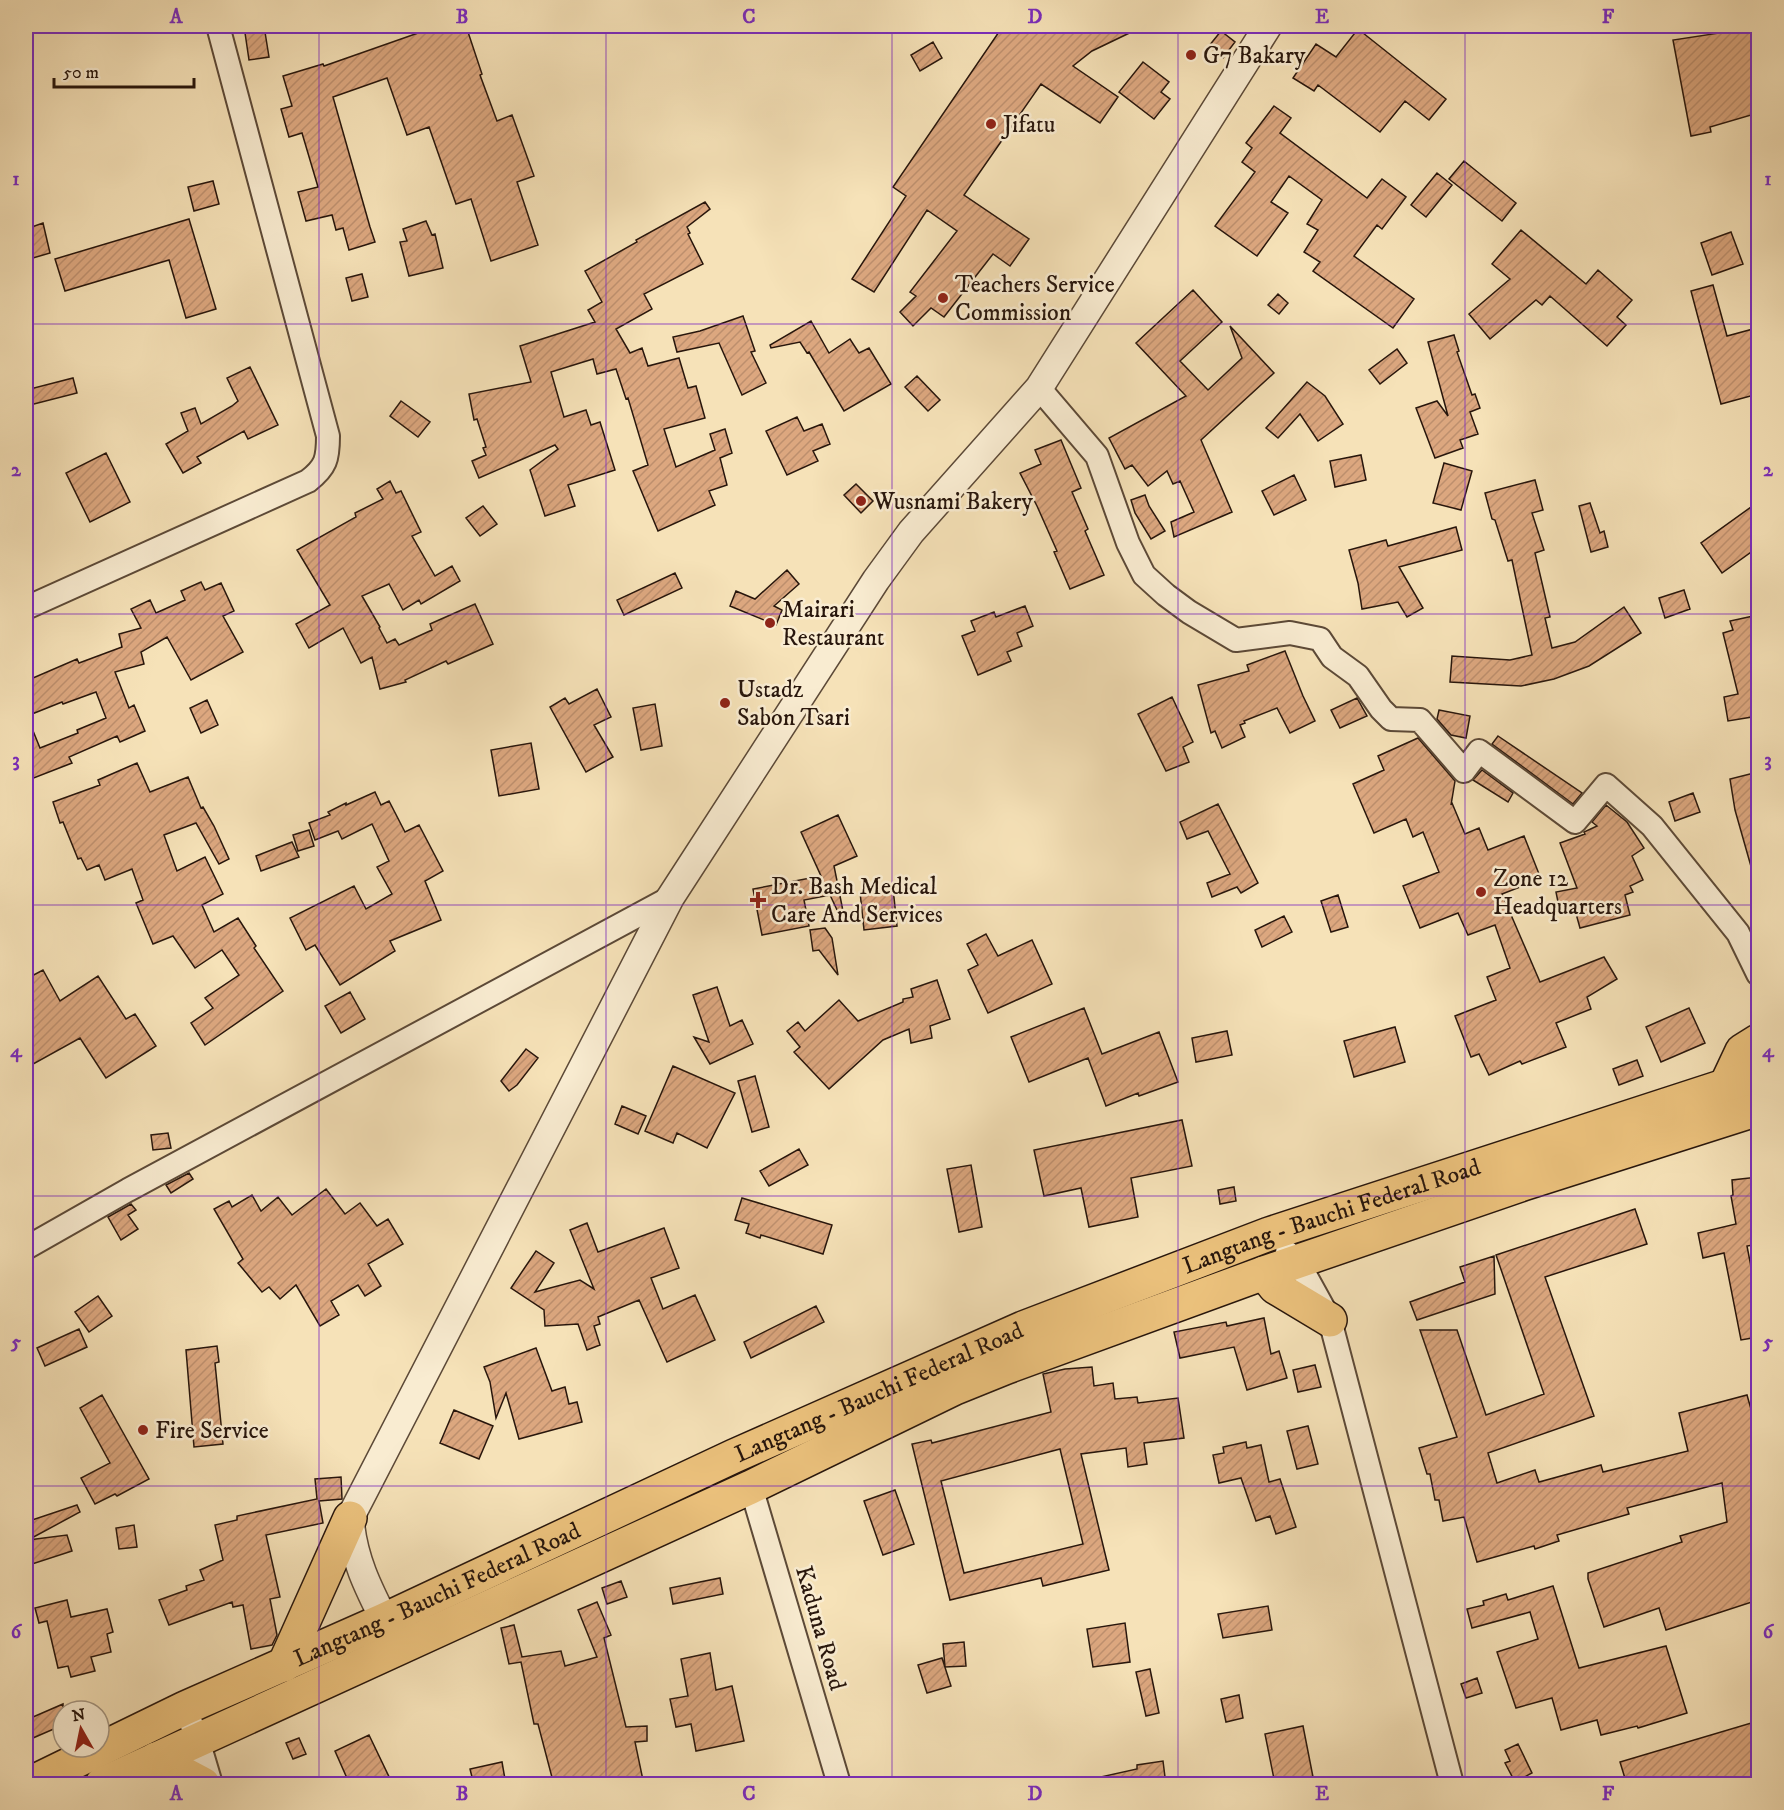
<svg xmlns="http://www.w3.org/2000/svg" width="1784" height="1810" font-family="'IM FELL DW Pica',serif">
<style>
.building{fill:url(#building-hatch);stroke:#28160c;stroke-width:1.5;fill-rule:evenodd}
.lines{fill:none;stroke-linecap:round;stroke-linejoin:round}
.minor-casing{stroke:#5c4937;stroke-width:26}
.tertiary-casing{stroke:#5c4937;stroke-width:30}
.primary-casing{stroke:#28160c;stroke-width:36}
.minor{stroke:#f9ecd1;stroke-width:22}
.tertiary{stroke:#f9ecd1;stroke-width:27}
.primary{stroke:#ebc17c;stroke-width:33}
.grid{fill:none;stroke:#7b2cbf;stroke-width:1.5;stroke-opacity:0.55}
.poi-dot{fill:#8f2418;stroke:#f9ecd1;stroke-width:2}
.labels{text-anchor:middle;stroke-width:5;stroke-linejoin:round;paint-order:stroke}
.poi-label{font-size:24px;fill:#28160c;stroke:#f9ecd1;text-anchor:start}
.street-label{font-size:24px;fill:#28160c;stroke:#f9ecd1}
.neatline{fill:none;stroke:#7b2cbf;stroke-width:2}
.grid-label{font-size:20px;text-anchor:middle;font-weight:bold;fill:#7b2cbf}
</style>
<defs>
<pattern id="building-hatch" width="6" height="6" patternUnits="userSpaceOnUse" patternTransform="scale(1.5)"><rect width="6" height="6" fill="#dca77f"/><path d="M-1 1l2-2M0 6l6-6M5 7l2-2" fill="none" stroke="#bd8f6d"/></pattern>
</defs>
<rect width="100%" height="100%" fill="#f6e2b8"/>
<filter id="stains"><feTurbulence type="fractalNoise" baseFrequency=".00333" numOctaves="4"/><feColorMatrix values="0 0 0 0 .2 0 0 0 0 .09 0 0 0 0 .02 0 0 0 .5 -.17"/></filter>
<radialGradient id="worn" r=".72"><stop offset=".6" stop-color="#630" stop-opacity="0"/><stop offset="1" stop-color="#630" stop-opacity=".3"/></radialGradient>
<path class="building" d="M244 26H264L269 57 249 60Z
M438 26H466L482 74 480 75 497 121 512 115 534 176 517 182 538 245 491 261 471 199 456 204 429 127 407 135 387 78 333 97 370 227 375 242 349 250 343 228 336 230 332 215 306 221 298 192 318 187 302 133 289 137 281 109 292 106 283 76 323 64 324 66Z
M1003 26H1013L1021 31 1026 26H1144L1092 51 1073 66 1118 97 1100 123 1041 84 964 195 1029 239 1010 266 993 254 944 317 931 308 913 326 900 312 916 296 910 292 957 231 927 210 874 292 852 279 906 196 893 187Z
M1758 27V113L1710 127 1711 132 1691 136 1673 40Z
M1358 29 1446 99 1429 120 1405 101 1380 132 1318 85 1314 91 1293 78 1316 44 1336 57Z
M1221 31 1235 42 1223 58 1209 46Z
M933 42 942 58 920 71 911 55Z
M1143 62 1169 82 1161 92 1170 99 1154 119 1119 92Z
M1274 106 1291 118 1280 133 1367 198 1382 179 1406 197 1382 229 1377 225 1354 256 1414 299 1393 328 1313 271 1320 262 1304 252 1318 230 1307 224 1322 200 1289 176 1271 202 1288 213 1257 256 1215 226 1255 172 1242 162 1252 148 1246 143Z
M1464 161 1516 203 1502 221 1449 179Z
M1437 173 1452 185 1426 217 1411 205Z
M213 181 219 204 194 211 188 187Z
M705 202 710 209 687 227 690 233 688 234 703 264 644 294 652 309 616 329 630 353 642 348 648 366 679 358 688 388 696 386 705 418 664 429 676 467 715 450 710 434 725 429 732 453 720 458 727 485 709 491 715 505 658 531 633 471 648 465 628 398 626 399 616 369 597 374 593 359 551 372 564 417 586 410 591 425 600 422 615 470 568 485 575 506 545 516 530 470 558 449 555 445 479 478 472 461 486 455 483 448 486 447 477 419 474 420 469 394 531 382 520 346 595 322 588 310 602 302 585 271 637 242 636 240Z
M189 219 216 309 186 318 169 260 65 291 55 259Z
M426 221 432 235 435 234 443 268 409 276 400 242 407 241 403 229Z
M43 223 50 253 26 260V229Z
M1521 230 1586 284 1598 270 1632 300 1617 317 1626 325 1607 346 1550 296 1542 305 1536 300 1490 339 1469 314 1510 279 1492 264Z
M1731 232 1743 264 1712 275 1701 243Z
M362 274 368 297 352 301 346 278Z
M1713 285 1727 336 1753 329 1758 349V394L1721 404 1691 291Z
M1193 290 1222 322 1180 361 1208 390 1242 358 1230 326 1274 373 1201 440 1232 512 1174 537 1171 522 1194 512 1180 481 1173 484 1167 471 1148 486 1132 465 1125 469 1109 438 1186 396 1136 343Z
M1278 294 1288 303 1279 314 1268 305Z
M743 316 755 351 751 352 766 383 742 395 719 343 677 352 673 337 700 331Z
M811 321 829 353 850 339 859 353 869 348 891 384 844 411 809 352 807 353 800 342 771 348 770 345Z
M1454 335 1459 351 1457 352 1472 395 1475 394 1480 408 1470 412 1478 434 1460 440 1463 448 1435 458 1416 408 1437 401 1448 416 1428 342Z
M1397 349 1407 363 1380 384 1369 370Z
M250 367 278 425 248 439 244 431 197 457 201 463 183 473 166 444 188 431 181 413 195 408 201 424 232 406 238 401 227 378Z
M917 376 940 400 928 411 905 387Z
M73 378 77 393 26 406V390Z
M1307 382 1325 396 1343 424 1318 441 1300 414 1278 438 1266 428Z
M401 401 430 422 418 437 390 416Z
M797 417 804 431 822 424 830 444 813 451 818 461 787 475 766 431Z
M1061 440 1081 488 1072 492 1088 529 1085 531 1104 575 1070 589 1054 552 1057 551 1037 506 1020 473 1041 464 1035 450Z
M106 453 130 502 90 522 66 473Z
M1361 455 1366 480 1335 487 1330 461Z
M1444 463 1472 471 1461 510 1433 503Z
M1294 475 1306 500 1274 515 1262 491Z
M1535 480 1543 510 1532 513 1544 550 1535 553 1550 617 1545 618 1552 648 1575 642 1624 607 1641 633 1589 666 1554 679 1521 686 1450 682 1452 656 1510 660 1532 655 1512 560 1508 561 1495 520 1492 519 1485 493Z
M390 481 396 493 401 491 421 532 412 536 435 576 452 566 460 581 421 604 419 600 403 610 389 584 362 596 380 627 379 628 387 643 395 639 399 645 432 630 430 624 475 604 493 644 448 664 446 661 405 680 406 682 380 689 372 657 361 663 343 628 309 648 296 624 330 605 297 550 356 517 355 513 383 499 377 489Z
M856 484 873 501 861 513 844 495Z
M1145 495 1149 506 1165 531 1151 539 1135 513 1131 500Z
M1758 502V547L1722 573 1701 543Z
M1590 503 1600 533 1604 531 1608 547 1591 552 1579 506Z
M483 506 497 524 480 536 466 518Z
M1456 527 1462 550 1399 567 1423 608 1407 617 1398 602 1362 609 1358 583 1349 550 1386 540 1388 546Z
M787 570 799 584 774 606 782 610 776 625 730 606 736 591 755 599Z
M675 573 682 588 624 615 617 600Z
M201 582 205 590 221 583 234 611 223 616 243 652 191 680 167 637 141 652 144 664 115 672 129 708 134 705 145 731 120 742 117 736 69 757 72 763 26 781V681L77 659 79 663 122 647 119 634 141 628 131 609 150 600 156 613 185 600 181 591ZM96 692 106 718 77 730 78 733 40 748 27 716 62 702 63 704Z
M1684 590 1690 609 1665 618 1659 598Z
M1025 606 1033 626 1017 633 1022 646 1007 652 1011 661 978 675 962 636 975 631 971 621 994 612 996 617Z
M1758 615V716L1728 721 1724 697 1738 694 1723 633 1733 630 1730 621Z
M1285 651 1303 696 1315 721 1290 733 1277 708 1244 721 1245 723 1240 725 1245 737 1222 748 1215 731 1211 733 1198 685 1249 671 1247 665Z
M597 689 611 717 594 725 613 757 586 772 550 707 565 698 569 704Z
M1172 697 1193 742 1183 747 1189 762 1166 771 1138 714Z
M1357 698 1367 716 1340 728 1331 710Z
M207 700 218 725 201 733 190 708Z
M655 704 662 746 641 750 633 708Z
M1439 710 1470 716 1466 738 1451 735 1437 719Z
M1498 736 1582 793 1573 804 1492 744Z
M1418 738 1455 781 1451 805 1452 803 1465 834 1479 828 1488 850 1524 836 1541 879 1502 894 1540 982 1604 957 1617 979 1587 997 1591 1009 1556 1023 1566 1047 1522 1064 1520 1061 1489 1075 1479 1054 1471 1057 1455 1016 1496 1000 1487 977 1510 968 1495 925 1468 935 1458 913 1420 928 1403 886 1439 872 1423 832 1413 837 1406 819 1374 833 1353 784 1384 770 1378 756Z
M531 743 539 789 499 796 491 750Z
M137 763 150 792 188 777 201 808 203 807 214 826 229 859 219 864 196 823 164 835 177 871 205 857 223 894 202 905 214 932 238 918 256 946 254 948 283 991 205 1045 191 1023 213 1008 205 998 239 975 222 950 195 968 173 936 153 944 136 903 143 900 132 869 105 880 99 865 87 870 81 858 78 859 63 822 60 823 53 802 100 785 98 780Z
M1482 770 1513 793 1508 802 1473 780Z
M1758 772V877H1754L1735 810 1730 779Z
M375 792 381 805 389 801 405 832 419 825 443 871 425 881 441 920 390 941 395 951 340 985 315 945 306 950 290 918 354 886 366 909 392 894 377 867 389 861 372 824 342 839 338 831 315 840 309 823 330 815 328 812 346 803V805Z
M1693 793 1700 812 1675 821 1669 802Z
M1218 804 1258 883 1241 893 1237 887 1212 897 1207 883 1230 874 1208 831 1187 839 1180 822Z
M1606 805 1627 822 1644 848 1632 856 1643 880 1630 886 1633 892 1625 895 1630 915 1580 928 1575 910 1560 912 1556 892 1577 888 1560 843 1585 834 1584 832 1597 826 1592 822Z
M838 815 857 856 834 866 843 911 838 912 830 895 804 900 809 926 762 935 753 889 821 876 801 832Z
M309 830 314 846 298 851 293 835Z
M292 842 299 857 261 871 256 856Z
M893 888 897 926 864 930 860 892Z
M1338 895 1348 927 1331 932 1321 901Z
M1284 916 1292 932 1262 947 1255 930Z
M825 928 832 938 838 975 819 950 813 951 810 930Z
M986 934 998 956 1032 940 1052 984 988 1013 968 970 978 965 967 944Z
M43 970 60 1001 98 976 126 1019 135 1014 156 1046 106 1078 80 1038 26 1068V979Z
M937 980 950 1019 930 1026 932 1038 911 1043 909 1029 883 1040 829 1089 794 1052 800 1047 787 1031 798 1022 805 1031 839 1000 858 1021 903 1002V999L913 997 911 989Z
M717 987 730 1026 742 1020 753 1044 710 1064 694 1037 709 1042 693 995Z
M350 992 365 1019 341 1033 325 1006Z
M1084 1008 1102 1054 1159 1032 1178 1082 1139 1096 1138 1093 1106 1106 1088 1058 1029 1082 1011 1037Z
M1689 1008 1705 1043 1661 1062 1646 1027Z
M1395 1027 1405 1062 1354 1077 1344 1041Z
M1227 1031 1232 1055 1196 1062 1192 1038Z
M526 1049 538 1058 517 1085 509 1091 501 1081Z
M1637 1060 1643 1076 1619 1085 1613 1069Z
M673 1066 735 1093 707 1148 677 1133 673 1143 645 1131Z
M755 1076 769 1127 752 1132 738 1081Z
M622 1106 646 1116 638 1134 615 1124Z
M1182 1120 1192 1166 1131 1178 1138 1217 1089 1227 1081 1188 1044 1196 1034 1150Z
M168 1133 171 1148 153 1150 151 1135Z
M799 1149 808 1165 769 1186 760 1171Z
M971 1165 982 1227 959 1232 947 1169Z
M189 1173 193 1179 171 1193 166 1185Z
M1758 1177V1244L1747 1246 1758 1303V1337L1741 1340 1724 1253 1703 1258 1698 1233 1736 1224 1731 1196 1733 1195 1732 1180Z
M1234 1187 1236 1201 1220 1204 1218 1190Z
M326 1189 345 1214 360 1203 377 1226 388 1219 403 1244 368 1264 381 1286 365 1296 358 1285 331 1301 339 1315 320 1326 296 1285 280 1299 269 1287 262 1292 238 1263 243 1259 214 1209 229 1201 232 1207 252 1195 261 1211 278 1197 292 1215Z
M742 1198 832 1225 823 1254 761 1235 760 1238 746 1233 749 1224 735 1220Z
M131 1204 136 1210 128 1215 138 1229 121 1240 108 1217Z
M1635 1209 1647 1244 1545 1277 1594 1416 1488 1453 1497 1483 1535 1470 1539 1482 1601 1465 1603 1472 1688 1451 1679 1413 1747 1395 1758 1434V1600L1666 1630 1659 1608 1604 1627 1588 1579V1573L1682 1542 1680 1536 1727 1522 1722 1483 1627 1508 1629 1514 1557 1535 1559 1541 1535 1549 1534 1546 1477 1562 1464 1517 1443 1521 1439 1500H1435L1430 1474H1427L1419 1448 1457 1437 1420 1330H1457L1486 1415 1544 1394 1496 1255Z
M587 1223 598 1252 664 1228 679 1268 651 1278 663 1309 695 1295 715 1340 667 1362 639 1300 598 1317 600 1324 594 1326 600 1345 587 1350 578 1324 545 1326 544 1310 511 1288 536 1251 554 1263 535 1292 580 1280 594 1289 570 1230Z
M1494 1256 1495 1294 1417 1320 1410 1302 1465 1282 1460 1267Z
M98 1296 112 1316 89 1332 75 1312Z
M816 1306 824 1322 751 1358 744 1342Z
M1264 1318 1271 1354 1279 1351 1287 1378 1247 1390 1234 1347 1180 1358 1174 1332 1226 1322 1227 1326Z
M79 1329 87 1347 45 1366 37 1348Z
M217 1346 219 1362 215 1363 223 1444 194 1447 186 1350Z
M536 1348 552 1391 565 1387 569 1404 577 1402 582 1422 519 1439 506 1393 496 1418 490 1382 484 1367Z
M1315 1365 1321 1387 1298 1392 1293 1370Z
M1092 1367 1094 1386 1113 1383 1115 1399 1137 1397 1138 1403 1178 1398 1184 1438 1144 1443 1147 1464 1128 1467 1126 1448 1081 1454 1109 1570 1043 1586 1041 1578 950 1600 912 1444 931 1440 932 1443 1051 1412 1043 1374 1065 1369ZM1060 1449 1083 1544 964 1573 941 1481Z
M102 1395 149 1479 117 1496 115 1494 95 1504 81 1478 110 1463 80 1408Z
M454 1410 493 1426 479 1459 440 1443Z
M1308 1426 1318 1464 1297 1469 1287 1431Z
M1246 1442 1247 1448 1261 1445 1269 1482 1280 1479 1296 1527 1276 1534 1270 1516 1256 1521 1241 1478 1219 1483 1213 1455 1224 1453 1223 1447Z
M341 1477 342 1499 319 1501 323 1523 266 1535 280 1597 270 1599 277 1635 272 1645 251 1649 243 1605 233 1607 232 1602 169 1625 159 1600 187 1590 186 1586 204 1580 200 1570 223 1560 215 1525 237 1520V1516L317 1499 315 1479Z
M895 1490 914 1544 883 1555 864 1501Z
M77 1505 80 1512 28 1540 67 1535 72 1551 26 1566V1522Z
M134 1525 137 1547 119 1549 116 1528Z
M720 1578 723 1594 673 1604 670 1588Z
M621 1581 627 1597 607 1604 602 1588Z
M1553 1586 1579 1668 1666 1646 1687 1713 1638 1728 1637 1726 1601 1735 1597 1720 1561 1730 1552 1698 1516 1708 1497 1652 1538 1639 1530 1612 1472 1628 1467 1609 1484 1605 1483 1601 1506 1594 1508 1600Z
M67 1600 71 1617 107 1609 113 1632 107 1634 111 1652 91 1657 95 1671 71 1677 68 1666 58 1668 47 1621 39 1623 35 1608Z
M597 1602 611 1635 604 1638 626 1727 647 1726V1741L635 1742 644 1785H554L538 1724H534L521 1662 509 1664 501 1628 514 1625 522 1657 561 1651 565 1666 597 1657 578 1610Z
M1268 1606 1272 1630 1223 1638 1218 1614Z
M1125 1623 1130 1662 1093 1667 1087 1629Z
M964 1642 966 1666 945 1667 943 1644Z
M710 1653 716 1690 732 1686 744 1741 696 1751 691 1724 676 1727 670 1699 688 1696 681 1659Z
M942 1658 951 1686 927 1693 918 1665Z
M1150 1669 1159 1713 1146 1716 1136 1672Z
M1477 1678 1482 1693 1466 1698 1461 1684Z
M1239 1695 1243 1718 1226 1722 1221 1699Z
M63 1704V1725L26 1741V1720Z
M1758 1721V1785H1627L1620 1762Z
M1303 1726 1313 1777 1275 1784 1265 1734Z
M369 1735 393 1785H350L335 1751Z
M299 1738 306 1754 293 1759 286 1743Z
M1518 1744 1532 1773 1515 1782 1505 1763 1510 1761 1505 1750Z
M1163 1761 1166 1785H1097L1096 1778 1137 1769V1765Z
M502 1762 506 1785H474L470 1769Z"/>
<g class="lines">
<g class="minor-casing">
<path id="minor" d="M1039 388 1097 456 1128 543 1144 575 1166 595 1189 612 1236 640 1290 633 1320 639 1332 657 1358 676 1381 709 1391 719 1420 720 1464 771 1479 751 1575 822 1606 785 1652 826 1738 933 1758 974
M26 608 308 481C326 467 328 459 328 436L218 26
M26 1248 128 1190 670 898
M1287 1252 1298 1262 1330 1320 1452 1784
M751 1487 839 1784
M185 1708 198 1740 211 1784"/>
</g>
<g class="tertiary-casing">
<path id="tertiary" d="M393 1637C373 1597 353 1563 350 1518L670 898 876 580 911 532 1039 388 1268 26"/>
</g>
<g class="primary-casing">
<g id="primary">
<path d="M1726 1085 1742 1051 1758 1041"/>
<path d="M1264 1273 1275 1287 1330 1320"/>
<path d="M284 1665 350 1518"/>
<path d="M156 1759 203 1784"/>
<path id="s1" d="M29 1784 185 1708 384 1620 734 1456 1023 1328 1269 1234 1758 1075"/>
<path d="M102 1784 751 1487 955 1388 1007 1367 1264 1273 1523 1184 1758 1109"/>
</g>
</g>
<use href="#minor" class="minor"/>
<use href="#tertiary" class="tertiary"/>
<use href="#primary" class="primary"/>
</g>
<path class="grid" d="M319 26V1784M606 26V1784M892 26V1784M1178 26V1784M1465 26V1784M26 324H1758M26 614H1758M26 905H1758M26 1196H1758M26 1486H1758"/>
<g class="poi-dot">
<circle cx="1191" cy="55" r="6"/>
<circle cx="991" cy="124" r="6"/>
<circle cx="943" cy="298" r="6"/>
<circle cx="861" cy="501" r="6"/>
<circle cx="770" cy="623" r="6"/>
<circle cx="725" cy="703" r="6"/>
<circle cx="1481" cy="892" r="6"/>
<path d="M755 891h6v6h6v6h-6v6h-6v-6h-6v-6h6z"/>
<circle cx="143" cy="1430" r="6"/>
</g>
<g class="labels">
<g class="poi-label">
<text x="1203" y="63">G7 Bakary</text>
<text x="1003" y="132">Jifatu</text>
<text x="955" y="292">Teachers Service<tspan x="955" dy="28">Commission</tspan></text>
<text x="873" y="509">Wusnami Bakery</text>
<text x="782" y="617">Mairari<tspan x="782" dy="28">Restaurant</tspan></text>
<text x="737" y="697">Ustadz<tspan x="737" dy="28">Sabon Tsari</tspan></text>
<text x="1493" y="886">Zone 12<tspan x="1493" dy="28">Headquarters</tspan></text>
<text x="771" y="894">Dr. Bash Medical<tspan x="771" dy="28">Care And Services</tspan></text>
<text x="155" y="1438">Fire Service</text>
</g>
<g class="street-label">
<text dy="8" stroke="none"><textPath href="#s1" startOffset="1422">Langtang - Bauchi Federal Road</textPath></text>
<text dy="8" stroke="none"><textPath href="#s1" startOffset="936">Langtang - Bauchi Federal Road</textPath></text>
<text dy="8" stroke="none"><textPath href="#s1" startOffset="450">Langtang - Bauchi Federal Road</textPath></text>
<text transform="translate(821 1628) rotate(74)" y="8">Kaduna Road</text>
</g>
</g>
<rect width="1784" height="1810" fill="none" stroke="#f6e2b8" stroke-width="66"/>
<g transform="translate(81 1729) rotate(351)"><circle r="28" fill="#f9ecd1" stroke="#a59682" stroke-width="1.5"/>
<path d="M0-4.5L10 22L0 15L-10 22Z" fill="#8f2418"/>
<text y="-9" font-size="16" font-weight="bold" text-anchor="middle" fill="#28160c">N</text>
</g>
<path d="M54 78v9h140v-9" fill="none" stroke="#28160c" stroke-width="3"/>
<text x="63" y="78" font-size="18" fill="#28160c" stroke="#f9ecd1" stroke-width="4.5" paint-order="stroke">50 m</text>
<rect x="33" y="33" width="1718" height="1744" class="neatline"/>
<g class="grid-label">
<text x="176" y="23">A</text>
<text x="462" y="23">B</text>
<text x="749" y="23">C</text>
<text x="1035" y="23">D</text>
<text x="1322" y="23">E</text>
<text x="1608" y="23">F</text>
<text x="16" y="185">1</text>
<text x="1768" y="185">1</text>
<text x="16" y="476">2</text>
<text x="1768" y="476">2</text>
<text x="16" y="766">3</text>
<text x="1768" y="766">3</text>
<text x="16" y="1057">4</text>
<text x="1768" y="1057">4</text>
<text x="16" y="1348">5</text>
<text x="1768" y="1348">5</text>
<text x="16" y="1638">6</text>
<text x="1768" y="1638">6</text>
<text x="176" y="1800">A</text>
<text x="462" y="1800">B</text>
<text x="749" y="1800">C</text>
<text x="1035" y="1800">D</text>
<text x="1322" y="1800">E</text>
<text x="1608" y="1800">F</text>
</g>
<rect width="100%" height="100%" filter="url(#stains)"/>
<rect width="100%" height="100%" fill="url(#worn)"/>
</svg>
